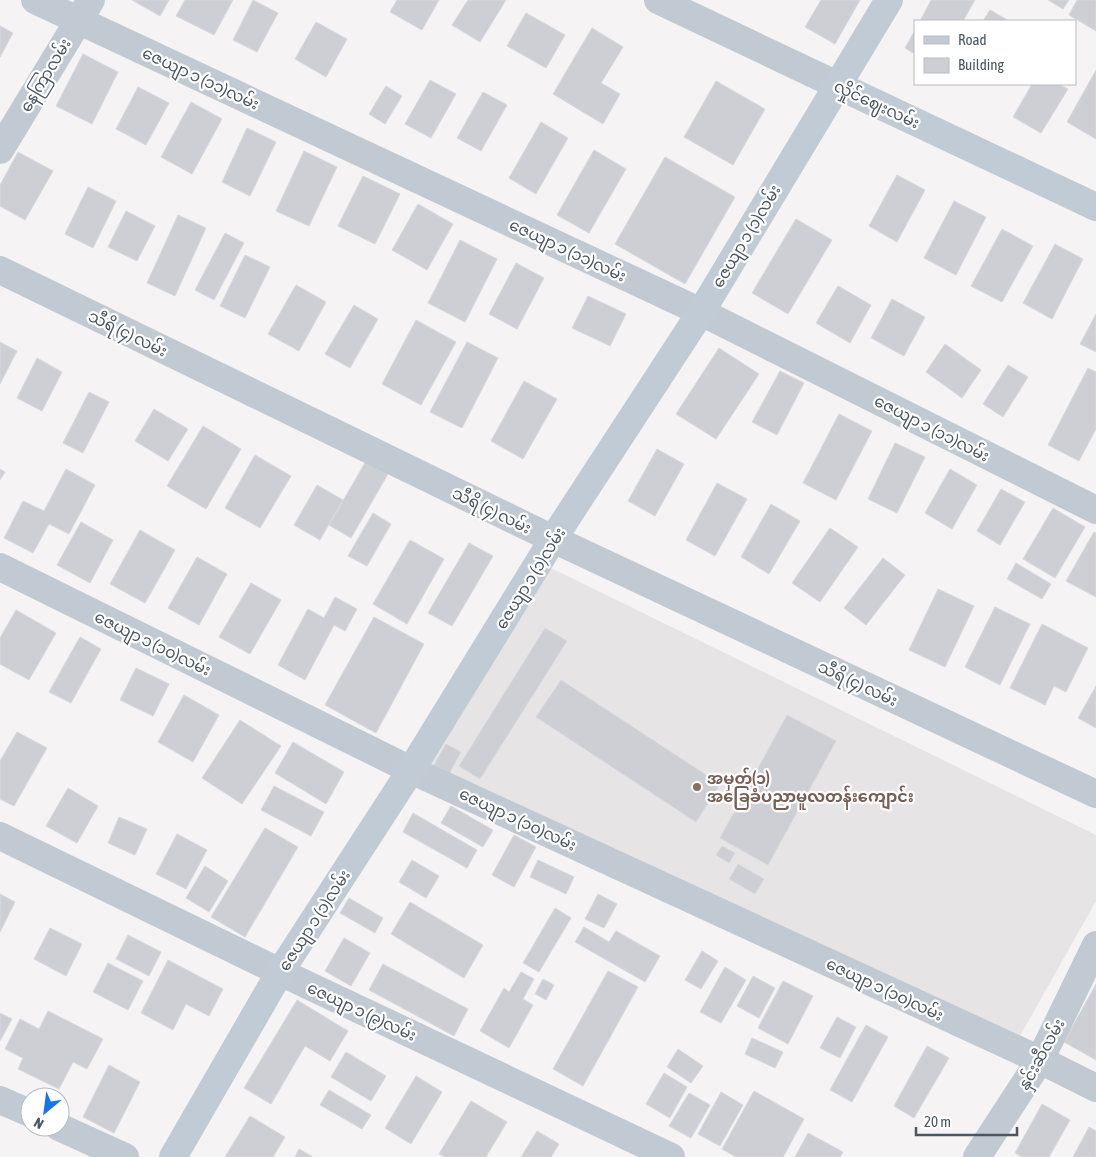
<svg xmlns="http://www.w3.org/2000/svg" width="1096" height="1157" font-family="'Asap Condensed','Noto Sans Myanmar',sans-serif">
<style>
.education{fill:#e6e4e5}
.building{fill:#cdcfd5;stroke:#d7d9de}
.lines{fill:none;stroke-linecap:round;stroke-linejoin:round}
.street{stroke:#c1cad2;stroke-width:28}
.secondary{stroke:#c1cbd6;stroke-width:28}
.education-dot{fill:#8d6e63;stroke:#fff;stroke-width:2}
.labels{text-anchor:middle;stroke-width:4.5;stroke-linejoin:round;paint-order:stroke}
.street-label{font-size:16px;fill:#4a5661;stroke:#fff}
.education-label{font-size:16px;font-weight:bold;fill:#785e54;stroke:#fff;text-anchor:start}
</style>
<rect width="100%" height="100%" fill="#f5f3f3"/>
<path class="education" d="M547 566 1096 835V901L1020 1036 425 763Z"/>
<path class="building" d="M132 0H169L160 16Z
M185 0H233L214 35 176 16Z
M253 0 278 13 257 52 233 40Z
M397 0H439L422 30 390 12Z
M468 0H506L480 42 452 25Z
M821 0H860L835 44 805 27Z
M931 0H975L963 21H920Z
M1048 0H1069L1063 9Z
M1077 0H1096V31L1069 15Z
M990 10 1009 21H983Z
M526 13 565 35 546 68 507 46Z
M316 22 347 39 326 77 295 59Z
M0 26 13 33 0 57Z
M592 28 623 47 601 83 620 94 603 124 553 94Z
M915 30V54L905 48Z
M83 54 118 72 92 124 56 106Z
M1096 70V139L1067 122Z
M430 80 456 94 431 138 405 124Z
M716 81 765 109 733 165 684 137Z
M1032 84H1059L1068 89 1041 133 1013 117Z
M386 86 402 96 385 124 369 114Z
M138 87 169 103 146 145 116 129Z
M483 92 507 105 481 151 457 138Z
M191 102 222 119 192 174 161 157Z
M541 122 568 138 536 194 509 178Z
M247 128 276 142 250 196 222 182Z
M594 150 626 169 589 233 557 215Z
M304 151 337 167 309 226 276 211Z
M18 152 53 171 25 220 0 206V185Z
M665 157 735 197 685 284 615 244Z
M897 175 925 190 897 242 869 226Z
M363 176 400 194 375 244 338 226Z
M88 187 116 201 93 248 65 234Z
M954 201 986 217 956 275 924 258Z
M418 204 453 224 427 270 392 250Z
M126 211 155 226 137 261 108 247Z
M178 215 206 228 175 296 147 283Z
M796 219 832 240 788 314 752 293Z
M1002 229 1033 246 1002 302 971 286Z
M225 233 244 243 214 300 195 290Z
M460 240 497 259 465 322 428 303Z
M1055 244 1083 259 1052 319 1023 303Z
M245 255 270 267 245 318 220 306Z
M516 263 544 278 517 329 489 314Z
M296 285 326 302 299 351 268 334Z
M838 286 871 305 850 343 816 323Z
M588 296 626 314 610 346 572 328Z
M892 299 925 317 904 356 871 338Z
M354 305 378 319 350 368 325 354Z
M1096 314V352L1080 344Z
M416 320 456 342 421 405 382 384Z
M0 342 17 351 0 384Z
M467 342 498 358 462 428 430 412Z
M945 344 981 370 962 398 926 372Z
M719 348 759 374 716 439 676 414Z
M37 358 62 372 42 411 17 398Z
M1008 365 1028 377 1003 417 983 404Z
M1088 368 1096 372V429L1079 461 1048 445Z
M780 371 804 383 777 435 752 422Z
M524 381 557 399 523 459 491 441Z
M89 392 109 402 83 453 63 443Z
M154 409 188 429 168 461 135 441Z
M839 414 872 431 836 500 803 483Z
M203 426 241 449 206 509 167 486Z
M895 443 925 457 897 513 868 499Z
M657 449 684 464 655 516 628 501Z
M255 455 291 476 260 528 225 508Z
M366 461 388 474 351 538 329 525Z
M0 469 5 472 0 480Z
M66 469 95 485 69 534 49 524 33 553 4 538 23 501 44 511Z
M950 469 977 485 952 529 925 513Z
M717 483 747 499 715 556 686 540Z
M317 485 343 500 320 540 294 525Z
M1001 489 1025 502 1000 545 977 531Z
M771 504 800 521 769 574 741 557Z
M1053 508 1085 527 1055 578 1023 559Z
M373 513 391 524 367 566 348 556Z
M81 522 113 540 90 583 57 565Z
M830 528 858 547 820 602 792 583Z
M140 530 175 550 145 603 110 584Z
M1094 532 1096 533V597L1066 581Z
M410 540 444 559 407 624 373 604Z
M469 543 493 556 452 626 428 613Z
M197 557 227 574 199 625 168 608Z
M883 558 905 575 866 625 844 608Z
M1016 563 1051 584 1042 599 1007 579Z
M251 583 281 600 250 654 219 637Z
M938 589 974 606 945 667 909 650Z
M335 597 357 609 345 631 334 625 305 680 278 665 308 609 324 618Z
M995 607 1030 624 1000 685 965 667Z
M16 610 56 633 29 680 0 664V638Z
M374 617 424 644 376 733 325 705Z
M1042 624 1088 648 1066 692 1054 686 1045 705 1010 688Z
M545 628 567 641 480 779 459 766Z
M80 637 101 649 71 703 49 692Z
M136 668 169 684 153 716 120 700Z
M561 680 720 784 696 822 536 717Z
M1096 686V728L1078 718Z
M184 695 219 715 193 762 158 742Z
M787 715 836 741 768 865 720 838Z
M240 720 281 746 242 804 202 778Z
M17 732 47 748 14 806 0 799V761Z
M293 742 344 772 326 804 275 773Z
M446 744 461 752 449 774 434 765Z
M274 786 324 812 311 836 261 810Z
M68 788 98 806 77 843 46 826Z
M451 806 493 830 483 847 441 823Z
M413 813 477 850 467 868 403 832Z
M119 817 147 829 135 855 108 843Z
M265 828 298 847 245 937 211 917Z
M177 834 207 850 186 889 156 874Z
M514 835 536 847 514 887 492 875Z
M722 846 735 853 729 863 716 855Z
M412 860 439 876 426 898 399 882Z
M538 860 574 877 566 894 530 877Z
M738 864 764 879 755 894 729 879Z
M205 866 228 881 209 912 186 898Z
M0 894 15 902 0 932Z
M598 894 617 904 604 928 585 919Z
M349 898 383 918 375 933 340 913Z
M410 902 483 945 464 978 391 934Z
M555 908 571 918 539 972 523 963Z
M584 927 609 942 616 931 660 956 645 982 575 942Z
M50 928 82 944 66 976 34 959Z
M128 935 161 952 149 976 116 959Z
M344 938 370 953 351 986 325 971Z
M702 951 718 961 701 989 685 980Z
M168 960 223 989 209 1016 186 1004 173 1030 141 1013Z
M108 963 143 981 128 1010 93 992Z
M383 964 468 1009 454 1036 369 990Z
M725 967 746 980 721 1023 700 1012Z
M608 971 638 987 583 1086 553 1069Z
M521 972 534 979 523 999 533 1005 509 1048 480 1031 504 988 509 992Z
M753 976 775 988 759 1018 737 1006Z
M543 979 554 985 546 1000 535 994Z
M783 981 813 996 788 1044 758 1028Z
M1096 984V1060L1064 1042Z
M297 1000 348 1031 330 1061 305 1046 271 1104 244 1088Z
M48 1011 103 1039 87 1069 73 1062 59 1089 18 1069 23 1058 5 1049 20 1019 39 1029Z
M0 1013 12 1019 0 1041Z
M837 1017 856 1027 840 1058 820 1048Z
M866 1025 888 1037 852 1102 830 1090Z
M752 1038 783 1052 775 1068 745 1054Z
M927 1046 949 1058 914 1118 894 1106Z
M678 1049 703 1066 691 1083 667 1067Z
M346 1052 386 1076 371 1101 331 1077Z
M109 1065 140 1082 114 1133 83 1117Z
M664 1073 687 1087 670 1118 646 1104Z
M416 1076 442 1092 411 1144 385 1128Z
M329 1090 371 1115 362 1129 320 1105Z
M754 1091 804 1119 783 1157H736L722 1149Z
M721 1092 743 1105 720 1146 698 1134Z
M689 1093 710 1105 691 1138 669 1126Z
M471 1101 507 1122 486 1157H445L439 1154Z
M1042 1104 1070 1120 1049 1157H1022L1015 1153Z
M250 1116 285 1137 273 1157H225Z
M1089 1127 1096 1131V1157H1073Z
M537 1131 559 1144 551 1157H521Z
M808 1133 843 1152 840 1157H795Z
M299 1149 313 1157H295Z"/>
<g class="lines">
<path class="street" d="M35 0 701 312 1096 510
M658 0 837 85
M0 150 91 0
M0 270 553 539 1096 794
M0 567 411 770 1040 1060 1096 1088
M0 836 280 972 671 1157
M0 1100 30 1113
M59 1127 125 1157
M977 1157 1040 1060 1096 945"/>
<path class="secondary" d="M837 85 1096 207
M173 1157 280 972 411 770 553 539 701 312 889 0"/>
</g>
<circle class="education-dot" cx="697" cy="787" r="5"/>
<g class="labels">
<g class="street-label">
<text transform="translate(45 75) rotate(-59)" y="6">နေကြာလမ်း</text>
<text transform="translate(201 78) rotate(25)" y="6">ဇေယျာ ၁ (၁၁)လမ်း</text>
<text transform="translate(877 104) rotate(25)" y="6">လှိုင်ဈေးလမ်း</text>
<text transform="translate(746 236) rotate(-59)" y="6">ဇေယျာ ၁ (၁)လမ်း</text>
<text transform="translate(568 250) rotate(25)" y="6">ဇေယျာ ၁ (၁၁)လမ်း</text>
<text transform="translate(128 333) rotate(26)" y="6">သီရိ (၄) လမ်း</text>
<text transform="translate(932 428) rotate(27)" y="6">ဇေယျာ ၁ (၁၁)လမ်း</text>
<text transform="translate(492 510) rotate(26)" y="6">သီရိ (၄) လမ်း</text>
<text transform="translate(530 578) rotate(-58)" y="6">ဇေယျာ ၁ (၁)လမ်း</text>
<text transform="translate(153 643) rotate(26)" y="6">ဇေယျာ ၁ (၁၀)လမ်း</text>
<text transform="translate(858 683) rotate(25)" y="6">သီရိ (၄) လမ်း</text>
<text transform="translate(518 819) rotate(25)" y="6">ဇေယျာ ၁ (၁၀)လမ်း</text>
<text transform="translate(314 920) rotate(-57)" y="6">ဇေယျာ ၁ (၁)လမ်း</text>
<text transform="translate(885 989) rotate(25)" y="6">ဇေယျာ ၁ (၁၀)လမ်း</text>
<text transform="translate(362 1011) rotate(25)" y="6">ဇေယျာ ၁ (၉)လမ်း</text>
<text transform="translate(1041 1054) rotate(-61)" y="6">နှင်းဆီလမ်း</text>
</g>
<g class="education-label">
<text x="707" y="784">အမှတ်(၁)<tspan x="707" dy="18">အခြေခံပညာမူလတန်းကျောင်း</tspan></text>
</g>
</g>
<rect x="914" y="20" width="162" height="65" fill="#ffffff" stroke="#b7bbc0"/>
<rect x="924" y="36" width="25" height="8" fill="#c1cbd6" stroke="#b7bbc0"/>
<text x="958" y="45" font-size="15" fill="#4a5661">Road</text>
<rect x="924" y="58" width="25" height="15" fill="#cdcfd5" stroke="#b7bbc0"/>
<text x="958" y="70" font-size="15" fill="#4a5661">Building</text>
<g transform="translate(45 1112) rotate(209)"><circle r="24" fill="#ffffff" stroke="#b7bbc0"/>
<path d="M0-4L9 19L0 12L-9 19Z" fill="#1a73e8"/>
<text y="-8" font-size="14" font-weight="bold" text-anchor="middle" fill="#4a5661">N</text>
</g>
<path d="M916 1127v8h101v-8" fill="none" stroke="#4a5661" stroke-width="2.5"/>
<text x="924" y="1127" font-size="15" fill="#4a5661" stroke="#ffffff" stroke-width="4" paint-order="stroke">20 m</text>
</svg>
